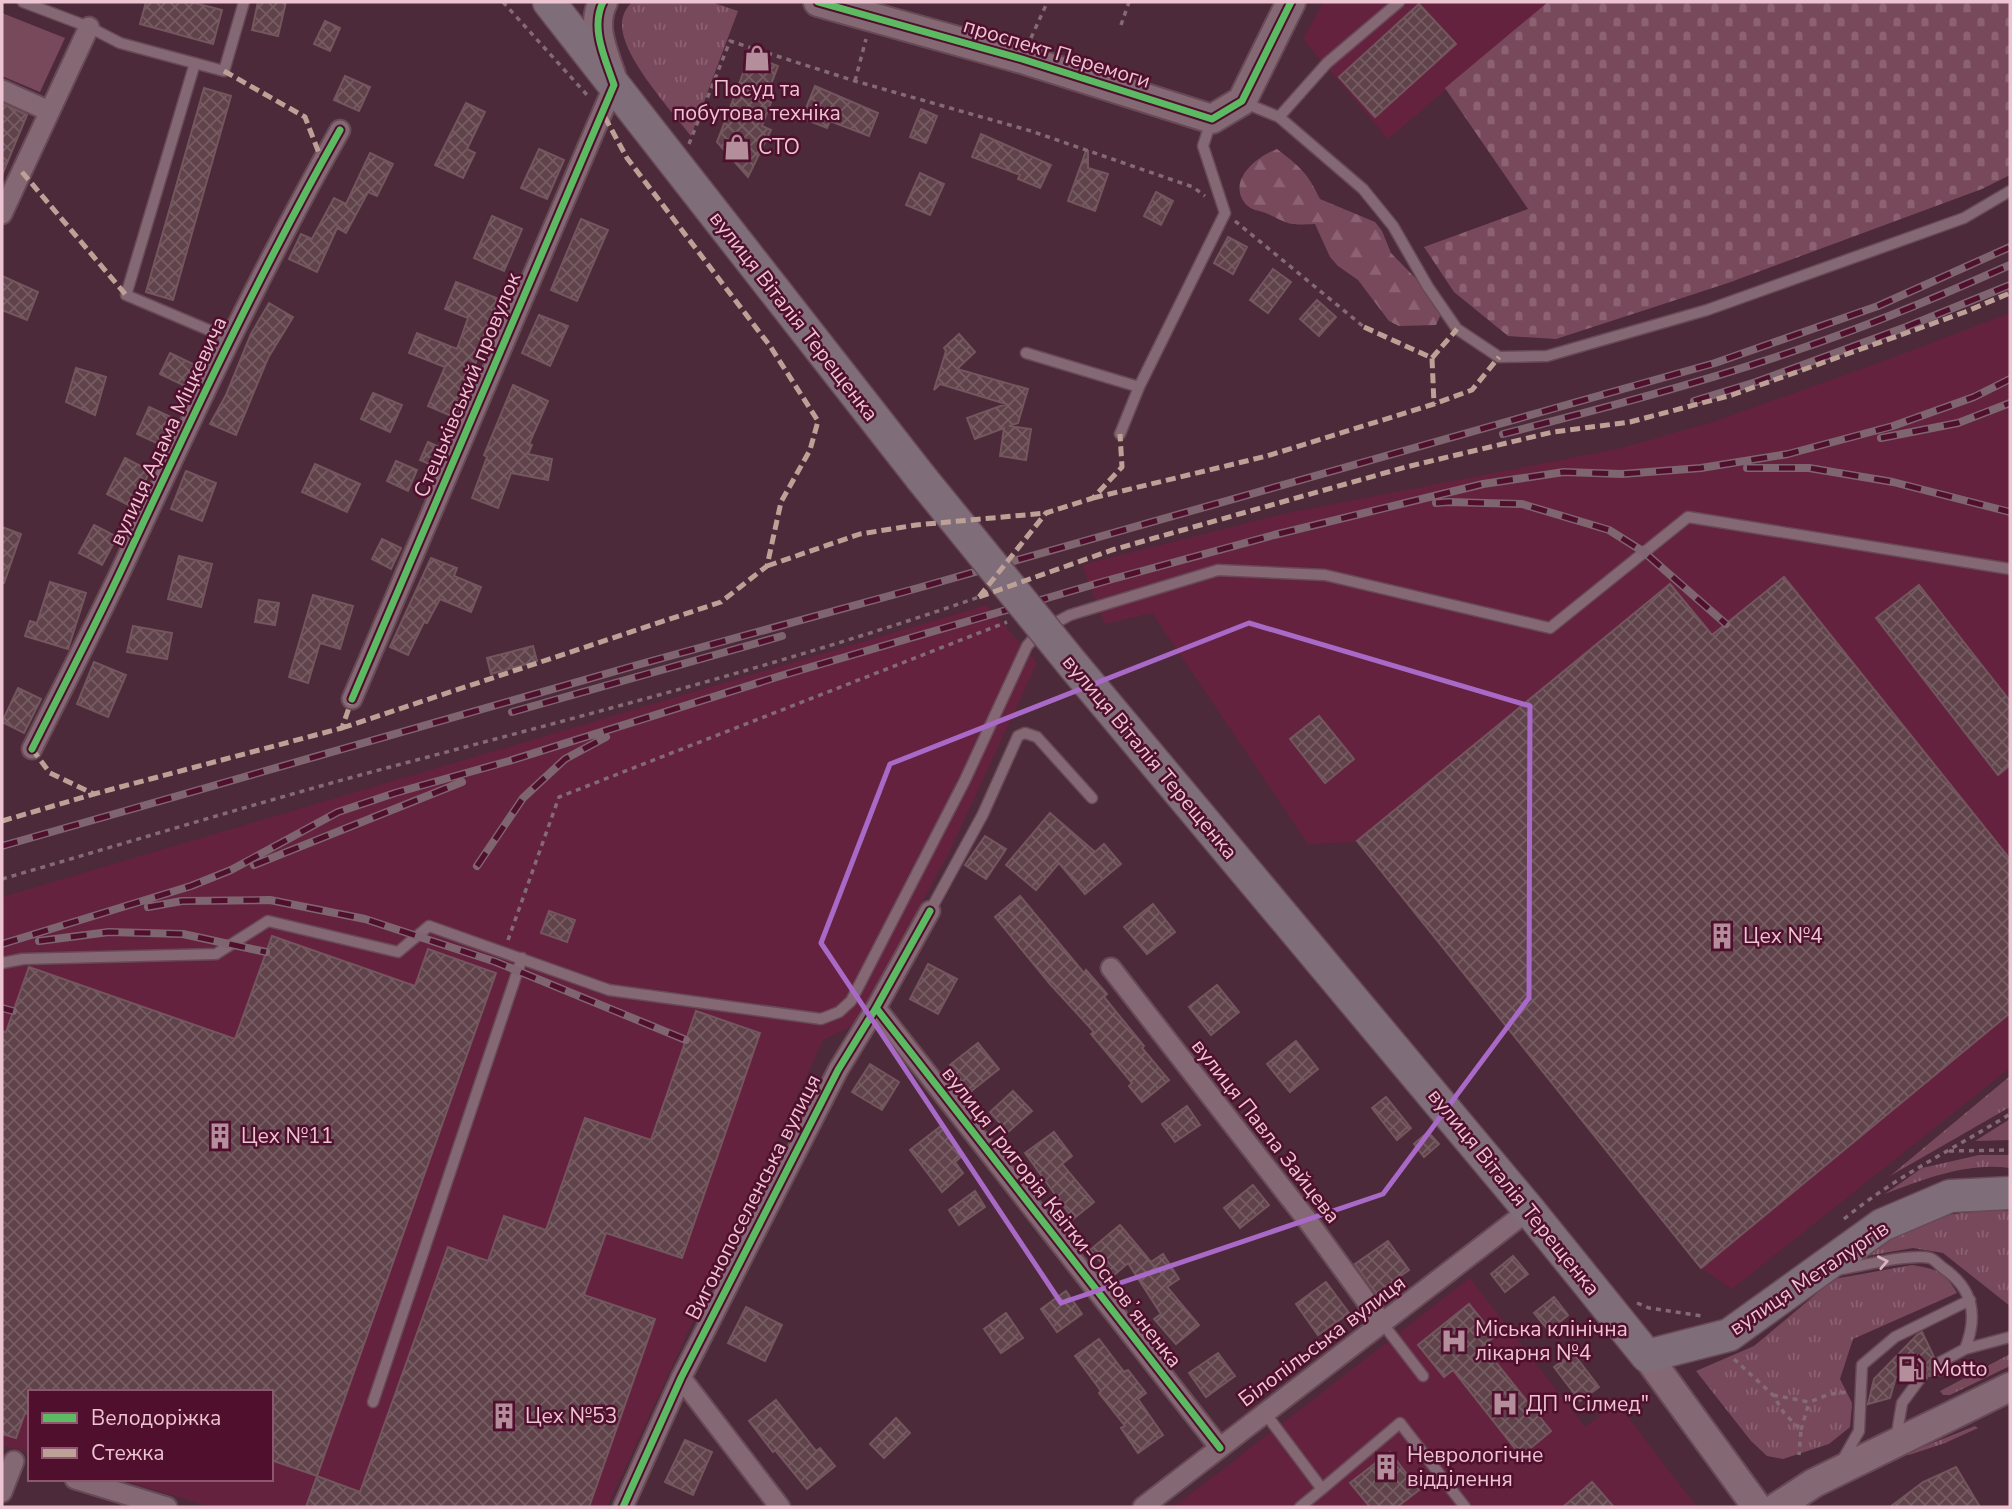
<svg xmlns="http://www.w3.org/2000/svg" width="2012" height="1509" font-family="'Nunito Sans',sans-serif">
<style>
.built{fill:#65223f}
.grass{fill:url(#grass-tufts)}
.forest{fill:url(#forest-firs)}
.cemetery{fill:url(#cemetery-stones)}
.green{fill:#78495b}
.building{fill:url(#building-cross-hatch);stroke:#74565e;stroke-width:2}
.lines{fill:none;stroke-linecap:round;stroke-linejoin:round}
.lane-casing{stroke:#684956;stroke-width:13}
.street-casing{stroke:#684956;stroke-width:23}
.secondary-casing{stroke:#684956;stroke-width:32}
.primary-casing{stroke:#684956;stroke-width:35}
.path{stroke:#836a74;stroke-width:3.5;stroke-dasharray:5 5;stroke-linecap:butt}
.lane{stroke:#846874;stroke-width:10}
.street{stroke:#846874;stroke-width:19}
.secondary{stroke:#846874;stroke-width:28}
.primary{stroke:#7f6d7a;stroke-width:32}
.rail-casing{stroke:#7f6570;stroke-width:8}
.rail{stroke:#4f0f2d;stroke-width:5;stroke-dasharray:16;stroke-linecap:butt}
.primary-bridge-casing{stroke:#684956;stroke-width:35;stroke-linecap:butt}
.primary-bridge{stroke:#7f6d7a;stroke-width:32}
.quiet{stroke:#bda197;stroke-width:5;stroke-dasharray:10 5;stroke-linecap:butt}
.cycleway-casing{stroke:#4f0f2d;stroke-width:11}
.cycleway{stroke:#5cba63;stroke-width:7}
.oneway{stroke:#d8b2bf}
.marked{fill:none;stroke:#a969c7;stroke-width:5;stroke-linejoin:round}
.labels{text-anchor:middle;stroke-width:5;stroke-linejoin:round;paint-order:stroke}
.street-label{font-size:21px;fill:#edc4d2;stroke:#4f0f2d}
.poi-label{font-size:21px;fill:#edc4d2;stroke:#4f0f2d;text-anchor:start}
</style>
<defs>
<pattern id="grass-tufts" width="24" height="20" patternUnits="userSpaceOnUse" patternTransform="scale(1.75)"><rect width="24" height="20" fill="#78495b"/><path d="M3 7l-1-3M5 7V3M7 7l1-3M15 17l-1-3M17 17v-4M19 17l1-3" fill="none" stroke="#8c6272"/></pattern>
<pattern id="forest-firs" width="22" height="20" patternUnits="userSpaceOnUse" patternTransform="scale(1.75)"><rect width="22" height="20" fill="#78495b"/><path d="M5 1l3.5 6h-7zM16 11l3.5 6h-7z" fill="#8c6272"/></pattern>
<pattern id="cemetery-stones" width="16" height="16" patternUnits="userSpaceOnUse" patternTransform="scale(1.75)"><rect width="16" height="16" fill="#78495b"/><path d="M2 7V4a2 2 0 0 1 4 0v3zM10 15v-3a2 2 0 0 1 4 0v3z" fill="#8c6272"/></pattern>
<pattern id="building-cross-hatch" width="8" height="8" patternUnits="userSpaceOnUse" patternTransform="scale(1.75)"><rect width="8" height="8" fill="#5f424a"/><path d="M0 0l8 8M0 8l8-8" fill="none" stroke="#765c63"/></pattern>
</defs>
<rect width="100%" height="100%" fill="#4c2a39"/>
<path class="built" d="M1323 2H1549L1388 139 1303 39Z
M2010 313V1068L1732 1289 1701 1268 1358 842 1308 844 1152 613 1105 624 1082 565 1283 514 1617 449 1713 422 1884 361Z
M987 605 1037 663 949 853 856 1024 823 1040 607 1507H212L118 1479H271V1392H30V1453L2 1445V897Z
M1470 1278 1585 1427 1617 1403 1697 1507H1174Z"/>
<path class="grass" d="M632 2H711L738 11 691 136C671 110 623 58 622 26 621 17 626 8 632 2Z
M2010 1076V1107L1890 1176Z
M2010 1119V1140L1975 1141Z
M1979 1155H2010V1168C1967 1162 1924 1179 1885 1194L1922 1168Z
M1987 1210 2010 1211V1306L1943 1253 1913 1248 1855 1258 1907 1227 1946 1215Z
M1912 1265C1937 1269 1944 1271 1957 1293L1853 1339 1840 1379 1852 1403 1850 1427 1829 1444 1783 1459 1767 1456 1751 1441 1696 1371 1754 1346 1834 1279Z
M2010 1354V1366L1950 1395H1943L1940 1391Z
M1975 1426 1978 1428 1945 1443 1909 1455 1905 1454Z"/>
<path class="forest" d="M1277 149C1300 167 1307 172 1320 199L1375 222 1382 231 1391 253 1432 295 1441 314 1436 325 1399 326 1389 321 1358 280 1338 266 1330 257 1315 224C1288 225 1291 225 1268 214 1260 210 1250 211 1244 202 1228 179 1258 156 1277 149Z"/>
<path class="cemetery" d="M1548 2H2010V175L1982 189 1728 283 1556 339 1508 336 1454 292 1424 247 1528 209 1445 88Z"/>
<path class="green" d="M2 13 65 38 40 92 2 76Z"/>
<path class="building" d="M146 2H191L222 10 213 44 140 24Z
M258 2H286L278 36 252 30Z
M1419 4 1456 44 1375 117 1339 77Z
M325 21 340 28 330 51 314 44Z
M750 55 778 66 765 100 771 102 762 126 771 130 748 177 717 142Z
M345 76 370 87 359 111 334 100Z
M815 86 878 113 869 136 830 121 827 128 802 118Z
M204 88 231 96 173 300 146 292Z
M2 103 27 115 2 175Z
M466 103 485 112 467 149 475 153 463 178 435 165Z
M921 109 937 116 926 143 910 137Z
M981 134 1051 165 1040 188 1018 179 1020 175 972 157Z
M539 149 564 160 547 199 521 188Z
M1086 151H1088V168L1108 174 1095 211 1068 201Z
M370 153 393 164 377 196 368 192 346 233 337 228 317 272 289 259 301 234 312 239 334 198 346 204Z
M920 173 944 184 930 215 906 205Z
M1156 192 1173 201 1161 225 1144 216Z
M492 216 522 229 504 271 474 258Z
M581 219 608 230 577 301 551 290Z
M1228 237 1247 247 1233 274 1214 263Z
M1273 269 1291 282 1268 313 1250 300Z
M2 276 38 292 27 320 2 310Z
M456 282 499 299 478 350 480 351 466 389 468 390 456 418 428 406 445 367 409 353 417 333 457 349 468 318 445 309Z
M1317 300 1336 317 1319 336 1300 319Z
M269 303 293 317 268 358 236 435 210 424 226 395 251 334Z
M539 315 568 326 550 366 522 353Z
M959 334 975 352 957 369 1028 389 1018 423 1009 426 1031 429 1026 460 1000 456 1004 428 975 439 967 418 1006 404 940 384 934 390 946 351 944 348Z
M170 353 197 366 187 387 160 374Z
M76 368 106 377 95 415 66 402Z
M513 385 548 401 529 444 532 445 528 454 552 459 548 480 511 473 498 508 472 498 487 457 484 455Z
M373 393 402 405 390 432 361 419Z
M149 407 173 418 161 445 137 434Z
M428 442 444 449 436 467 420 460Z
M125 458 150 471 132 507 107 494Z
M396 461 417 470 408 491 387 481Z
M315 464 360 484 347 512 302 492Z
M186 471 216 483 202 521 171 509Z
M94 525 117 537 102 565 79 553Z
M2 527 21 534 4 583H2Z
M382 539 401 548 391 569 372 559Z
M179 556 212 564 201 607 168 599Z
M431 558 457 568 454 576 481 587 471 612 440 599 427 623 424 622 408 655 390 647Z
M1784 577 2010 859V1013L1701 1268 1357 841 1670 584 1712 635Z
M50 582 86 593 68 649 25 636 30 621 37 623Z
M1919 585 2010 701V765L1998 775 1876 618Z
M313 595 353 606 340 649 320 643 308 683 289 677Z
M259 600 279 603 275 625 255 622Z
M133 626 172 633 167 659 127 652Z
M533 646 537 661 491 674 487 658Z
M94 662 126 675 108 717 77 704Z
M18 688 41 699 24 733 2 722Z
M1319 716 1354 759 1325 783 1290 739Z
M1050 813 1095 852 1104 844 1121 864 1085 894 1059 863 1036 890 1006 865Z
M985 836 1006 849 986 879 965 865Z
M1020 896 1084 973 1086 970 1107 994 1104 997 1144 1046 1142 1048 1169 1080 1142 1102 1129 1086 1132 1083 1091 1034 1094 1032 1050 984 995 917Z
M1153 904 1175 932 1147 954 1124 927Z
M549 911 575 920 567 942 541 933Z
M272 936 415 986 428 949 496 973 317 1476 271 1460V1392H30V1415L25 1413 16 1438 2 1434V1031L6 1032 29 967 235 1039Z
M928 964 957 979 938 1014 910 999Z
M1217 985 1239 1012 1211 1035 1189 1007Z
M696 1011 760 1033 682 1258 606 1233 584 1295 655 1319 589 1507H306L317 1476 360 1492 448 1247 488 1261 504 1216 546 1230 585 1118 651 1140Z
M1296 1041 1318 1069 1290 1092 1267 1064Z
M978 1043 999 1069 970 1092 950 1065Z
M870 1064 899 1082 882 1110 852 1092Z
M1013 1091 1032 1111 1008 1132 990 1112Z
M1386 1097 1411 1128 1397 1140 1372 1108Z
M1187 1106 1200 1125 1175 1142 1162 1124Z
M941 1126 963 1155 955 1162 963 1173 942 1192 910 1150Z
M1054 1132 1072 1156 1062 1164 1094 1202 1073 1219 1025 1153Z
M1428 1132 1439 1144 1424 1157 1414 1144Z
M1253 1185 1269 1205 1240 1228 1224 1208Z
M975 1191 985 1207 959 1225 949 1210Z
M1120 1225 1151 1262 1163 1254 1179 1279 1167 1287 1199 1325 1176 1344 1154 1319 1161 1314 1128 1263 1113 1276 1090 1250Z
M1388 1241 1409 1270 1376 1293 1355 1264Z
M1513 1256 1528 1274 1505 1292 1491 1274Z
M1326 1282 1349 1313 1318 1335 1296 1304Z
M1066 1291 1082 1314 1057 1332 1041 1309Z
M1554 1297 1568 1315 1549 1331 1534 1313Z
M1469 1304 1495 1336 1483 1346 1551 1431 1521 1456 1453 1370 1444 1377 1418 1345Z
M746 1307 782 1325 765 1361 728 1343Z
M1006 1313 1023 1338 1001 1353 984 1329Z
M1922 1332 1934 1357 1930 1361V1367L1934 1371H1940L1942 1375 1929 1376 1927 1370 1922 1369 1912 1377H1896L1890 1398 1868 1404 1874 1379 1917 1335Z
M1099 1339 1124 1372 1128 1370 1146 1393 1138 1399 1163 1435 1138 1453 1121 1428 1125 1426 1099 1393 1101 1391 1075 1356Z
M1218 1353 1235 1376 1206 1397 1189 1373Z
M1573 1353 1599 1387 1580 1401 1554 1367Z
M776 1400 816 1451 820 1448 835 1466 807 1489 775 1450 773 1452 749 1421Z
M896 1418 910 1433 884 1458 870 1444Z
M685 1440 712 1452 693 1495 665 1482Z
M1390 1452 1419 1490 1397 1507H1370L1350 1483Z
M1956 1467 1980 1507H1890L1923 1482Z
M1592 1482 1614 1507H1563Z"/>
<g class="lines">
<g class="lane-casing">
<path id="lane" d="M23 2 89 27 120 43 224 71 244 2
M195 63 126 295 230 339
M1245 103 1279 117 1363 189 1393 226 1428 287 1457 329 1499 357 1547 356 1707 310 1964 218 2010 191
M1279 117 1327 63 1399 2
M1026 353 1139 387
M1120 434 1139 387 1225 213 1203 146 1211 121
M930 911 983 814 1018 736 1025 733 1037 737 1092 798
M2 963 23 959 216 954 268 921 398 952 429 926 609 990 821 1019 839 1012 851 1001 965 780 1027 646 1040 631 1070 615 1218 570 1325 575 1550 628 1688 517 2010 569
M1837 1270C1858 1267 1911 1253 1930 1258 1934 1259 1939 1265 1943 1268 1974 1289 1978 1316 1965 1349
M1383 1324 1423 1376
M1937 1364 1965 1349 2010 1337
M373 1402 522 958
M1265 1413 1322 1489 1400 1423 1465 1507
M1896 1439 1902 1403 1922 1376
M1842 1461 1859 1431 1862 1365 1895 1337 1970 1300
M1300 1507 1322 1489"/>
</g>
<g class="street-casing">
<path id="street" d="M2 90 49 111
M2 214 89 27
M352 699 614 85
M32 749C65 683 100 617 131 549 197 407 263 266 340 130
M1111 968 1308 1221 1383 1324
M876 1008 1220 1448
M681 1378 780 1507
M75 1479 167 1507
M2 1492 14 1461
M623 1507 681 1378 838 1070 876 1008 930 911
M1143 1507 1529 1210"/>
</g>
<g class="secondary-casing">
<path id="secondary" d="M603 2C591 26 603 51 611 75
M818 2 1022 59 1212 119 1242 101 1291 2
M1647 1356 1757 1507
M1777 1507 1814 1483 2010 1387"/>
</g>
<g class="primary-casing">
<path id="primary" d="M549 2 922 479
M1074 666 1529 1210 1647 1356 1729 1335 1882 1225 1950 1196 2010 1193"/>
</g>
<path class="path" d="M503 2 588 96
M1121 25 1129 2
M1031 38 1046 5
M855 81 866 39
M689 144 730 41 855 81 1031 131 1193 187 1205 196
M1235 221 1364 327
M2 879C137 840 272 798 409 762 600 711 792 662 979 597
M508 940 559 797 1007 622
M1949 1151 2010 1150
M1844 1219C1896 1176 1954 1149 2010 1114
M1637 1303 1649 1308 1702 1316
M1734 1359 1773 1395 1784 1413 1801 1430 1799 1455
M1773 1395 1809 1402 1830 1394 1849 1392
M1801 1430 1809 1402"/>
<use href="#lane" class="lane"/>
<use href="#street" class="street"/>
<use href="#secondary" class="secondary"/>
<use href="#primary" class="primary"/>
<g class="rail-casing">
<path id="rail" d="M1694 401 1756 382 1906 327 2010 285
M1503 434C1600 409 1697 384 1791 352 1866 327 1938 297 2010 265
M1881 438 1958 423 2010 403
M1747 468H1809L1893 482 2010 512
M1436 503 1448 502 1522 504 1609 530 1644 552 1726 624
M512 712 782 636
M2 846 637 665 918 588 1715 363 1878 306 2010 247
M254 865 462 782
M477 866 523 798 565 759 606 737
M148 907 182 901 270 900 365 919 496 962 686 1040
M39 941 109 932 183 934 266 952
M2 944 191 886 231 870 338 812 395 793 509 761 780 676 1109 580 1274 535 1483 484 1564 472 1622 474 1701 468 1788 454 1893 426 1974 397 2010 379
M2 1008 13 1011"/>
</g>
<use href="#rail" class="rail"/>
<g class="primary-bridge-casing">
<path id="primary-bridge" d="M922 479 1074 666"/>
</g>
<use href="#primary-bridge" class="primary-bridge"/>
<path class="quiet" d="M224 71 305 117 322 161
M22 172 126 295
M1364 327 1432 358 1434 404
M1432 358 1457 329
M1093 498 1267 456 1434 404 1472 390 1499 357
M767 566 860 534 916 525 1046 513
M979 597 1112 550 1406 467 1553 432 1630 422 1732 395 1965 312 2010 293
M979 597 1046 513 1093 498 1122 467 1120 434
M342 728 721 602 767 566 781 502 810 450 818 421 770 346 627 158 602 112
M32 749 50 773 94 794 342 728 352 699
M2 821 94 794"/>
<g class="cycleway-casing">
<path id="cycleway" d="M818 2 1022 59 1212 119 1242 101 1291 2
M352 699 614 85C605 58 590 28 603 2
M32 749C65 683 100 617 131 549 197 407 263 266 340 130
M876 1008 1220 1448
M623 1507 681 1378 838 1070 876 1008 930 911"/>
</g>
<use href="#cycleway" class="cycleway"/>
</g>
<defs><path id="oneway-chevron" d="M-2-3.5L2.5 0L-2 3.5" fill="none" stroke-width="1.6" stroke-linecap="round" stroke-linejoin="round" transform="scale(1.75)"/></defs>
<use class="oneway" href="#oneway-chevron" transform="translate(1883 1262) rotate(-11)"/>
<path class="marked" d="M1249 623 1530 706 1529 998 1383 1194 1061 1303 821 943 890 764Z"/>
<defs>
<g id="shop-bare" transform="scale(2.1)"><path d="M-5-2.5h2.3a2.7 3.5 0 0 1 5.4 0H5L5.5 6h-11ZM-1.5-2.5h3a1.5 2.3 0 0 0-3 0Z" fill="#b58e9c" stroke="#4f0f2d" stroke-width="2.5" paint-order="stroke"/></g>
<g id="building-bare" transform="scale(2.1)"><path d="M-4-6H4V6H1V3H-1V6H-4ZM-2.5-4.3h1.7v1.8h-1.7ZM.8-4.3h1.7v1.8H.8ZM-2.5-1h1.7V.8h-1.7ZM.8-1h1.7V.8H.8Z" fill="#b58e9c" stroke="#4f0f2d" stroke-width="2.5" paint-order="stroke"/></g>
<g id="hospital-bare" transform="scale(2.1)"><path d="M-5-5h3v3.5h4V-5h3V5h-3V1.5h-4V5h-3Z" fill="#b58e9c" stroke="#4f0f2d" stroke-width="2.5" paint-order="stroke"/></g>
<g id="fuel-bare" transform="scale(2.1)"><path d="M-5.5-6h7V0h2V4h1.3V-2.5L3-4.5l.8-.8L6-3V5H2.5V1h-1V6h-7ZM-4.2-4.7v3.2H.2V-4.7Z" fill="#b58e9c" stroke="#4f0f2d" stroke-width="2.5" paint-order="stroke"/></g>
</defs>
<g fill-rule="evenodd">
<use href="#shop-bare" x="757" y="58"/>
<use href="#shop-bare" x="737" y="147"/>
<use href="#building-bare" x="1722" y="936"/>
<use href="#building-bare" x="220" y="1136"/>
<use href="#hospital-bare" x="1454" y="1341"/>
<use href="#fuel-bare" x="1911" y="1369"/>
<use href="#hospital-bare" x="1505" y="1404"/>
<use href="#building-bare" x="504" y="1416"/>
<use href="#building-bare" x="1386" y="1467"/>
</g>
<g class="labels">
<g class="street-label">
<text transform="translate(1057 53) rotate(17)" y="7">проспект Перемоги</text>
<text transform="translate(794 316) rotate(52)" y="7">вулиця Віталія Терещенка</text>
<text transform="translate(467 385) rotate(-67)" y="7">Стецьківський провулок</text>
<text transform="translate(168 431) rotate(-65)" y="7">вулиця Адама Міцкевича</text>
<text transform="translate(1150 757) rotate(50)" y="7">вулиця Віталія Терещенка</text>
<text transform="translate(1266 1131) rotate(52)" y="7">вулиця Павла Зайцева</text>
<text transform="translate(1514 1192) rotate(51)" y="7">вулиця Віталія Терещенка</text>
<text transform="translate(753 1197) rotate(-63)" y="7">Вигонопоселенська вулиця</text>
<text transform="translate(1062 1217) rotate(52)" y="7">вулиця Григорія Квітки-Основʼяненка</text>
<text transform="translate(1809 1278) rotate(-34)" y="7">вулиця Металургів</text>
<text transform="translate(1322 1341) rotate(-37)" y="7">Білопільська вулиця</text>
</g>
<g class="poi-label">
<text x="757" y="96" text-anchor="middle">Посуд та<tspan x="757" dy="24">побутова техніка</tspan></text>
<text x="758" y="154">СТО</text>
<text x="1743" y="943">Цех №4</text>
<text x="241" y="1143">Цех №11</text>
<text x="1475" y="1336">Міська клінічна<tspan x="1475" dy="24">лікарня №4</tspan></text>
<text x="1932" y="1376">Motto</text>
<text x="1526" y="1411">ДП "Сілмед"</text>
<text x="525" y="1423">Цех №53</text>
<text x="1407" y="1462">Неврологічне<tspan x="1407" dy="24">відділення</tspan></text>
</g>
</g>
<rect width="2012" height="1509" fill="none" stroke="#edc4d2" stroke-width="7"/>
<rect x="28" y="1390" width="245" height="91" fill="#4f0f2d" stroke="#8e576f" stroke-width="2"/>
<rect x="42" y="1413" width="35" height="10" fill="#5cba63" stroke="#8e576f" stroke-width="2"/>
<text x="91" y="1425" font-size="21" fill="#edc4d2">Велодоріжка</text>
<rect x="42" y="1448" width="35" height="10" fill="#bda197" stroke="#8e576f" stroke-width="2"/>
<text x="91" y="1460" font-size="21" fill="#edc4d2">Стежка</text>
</svg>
